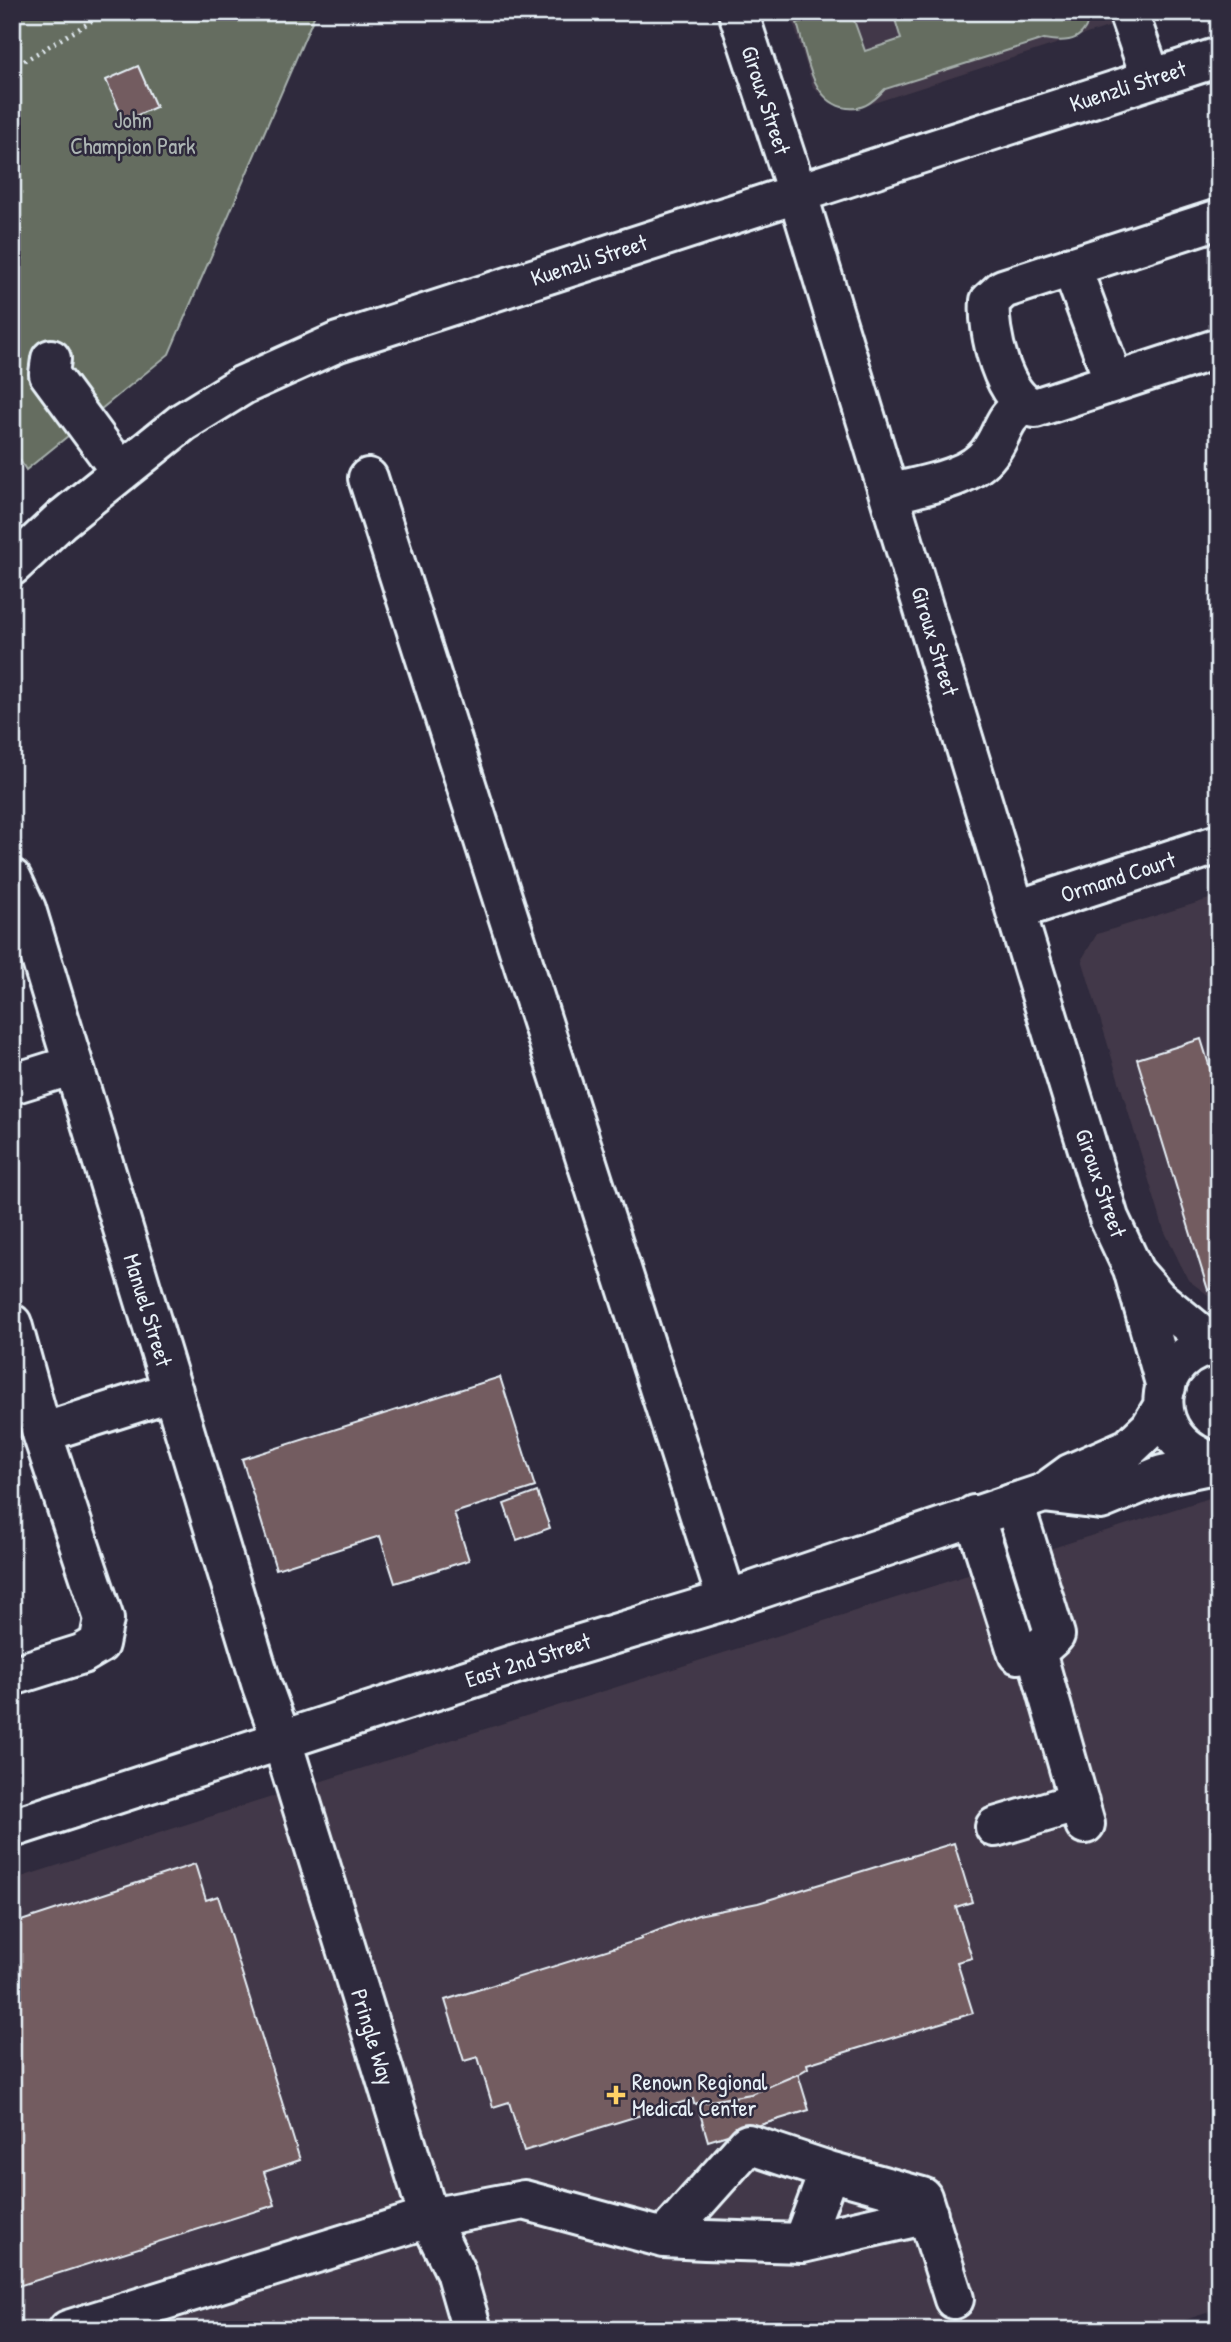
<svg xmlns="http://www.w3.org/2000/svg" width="1231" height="2342" font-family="'Patrick Hand',sans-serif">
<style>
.built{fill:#433948}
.green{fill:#656d60;stroke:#a6afac;stroke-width:2}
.building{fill:#735c61;stroke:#e8f1f8;stroke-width:2}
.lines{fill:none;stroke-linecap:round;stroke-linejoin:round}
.minor-casing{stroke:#e8f1f8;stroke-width:44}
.major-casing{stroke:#e8f1f8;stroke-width:44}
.path{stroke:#e8f1f8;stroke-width:4.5;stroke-dasharray:2 5;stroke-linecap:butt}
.minor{stroke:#2f2a3d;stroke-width:38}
.major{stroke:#2f2a3d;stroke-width:38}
.poi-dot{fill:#ffd166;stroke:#2f2a3d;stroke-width:2.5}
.labels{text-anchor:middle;stroke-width:5;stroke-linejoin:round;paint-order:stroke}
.street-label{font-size:23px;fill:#e8f1f8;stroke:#2f2a3d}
.park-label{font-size:23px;fill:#adb6b4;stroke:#2f2a3d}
.poi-label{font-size:23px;fill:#e8f1f8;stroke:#2f2a3d;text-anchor:start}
</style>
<rect width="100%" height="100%" fill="#2f2a3d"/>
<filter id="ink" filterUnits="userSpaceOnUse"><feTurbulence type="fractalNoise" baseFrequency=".0143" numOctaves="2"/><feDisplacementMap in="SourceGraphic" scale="14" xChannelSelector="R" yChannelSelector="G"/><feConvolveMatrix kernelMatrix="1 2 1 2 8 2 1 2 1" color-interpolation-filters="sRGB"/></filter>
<g filter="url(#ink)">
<path class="built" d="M790 12H1154L852 110 830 103 813 87Z
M1219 896V1303L1188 1280 1164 1230 1082 959 1097 934Z
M1219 1495V2309L1153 2330H12V1880Z"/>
<path class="green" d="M12 12H316L169 354 26 470 12 447Z
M830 12H851L865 51 901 39 894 16 909 12H1091C1085 40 1071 44 1044 39L885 89C872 103 861 112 842 107 810 98 806 51 797 23Z"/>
<path class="building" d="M138 66 156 107 124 121 106 80Z
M1201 1039 1219 1097V1287L1208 1290 1137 1059Z
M500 1377 535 1487 454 1513 469 1560 395 1583 380 1536 276 1569 242 1459Z
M537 1492 550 1528 517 1540 504 1504Z
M954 1843 972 1902 956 1907 972 1958 957 1962 973 2013 807 2064 808 2068 798 2074 751 2094 694 2104 693 2099 524 2151 509 2102 493 2107 478 2057 464 2061 445 2000 642 1939 641 1937 698 1915 758 1903Z
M195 1864 206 1900 218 1896 300 2160 264 2172 275 2205 12 2288V1924Z
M798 2074 809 2110 708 2141 697 2103 751 2094Z"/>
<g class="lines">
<g class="minor-casing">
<path id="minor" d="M738 12 797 192 1109 1218 1133 1269 1166 1387
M1128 12 1151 78
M1219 219 1003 289 990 301C987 331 1003 401 1035 408L1219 348
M1071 266 1114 382
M51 359 49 374 121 472
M368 478 727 1600
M890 494C920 485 969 480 989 453 1004 434 1001 419 1023 405
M12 566 61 520 183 422 243 385 338 342 1219 57
M12 879 26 909 262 1686 282 1741 429 2218 455 2271 472 2330
M1017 910 1219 844
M12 1084 73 1065
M1136 1274 1158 1299 1215 1346
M12 1324 42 1433 104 1619 99 1644 82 1654 12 1676
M42 1433 173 1391
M1014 1503 1055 1635 1036 1652 1085 1824
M974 1515 1018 1654
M995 1827 1079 1802
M829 2171 922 2197 954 2299
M664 2238 748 2144 829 2171 802 2243
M68 2330 429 2218 524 2200 664 2238 705 2240 802 2243 928 2214"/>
</g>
<g class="major-casing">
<path id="major" d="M1219 1346C1152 1348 1138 1444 1219 1463
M1044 1493 1101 1500 1162 1475 1219 1463
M12 1828 528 1660 727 1600 1044 1493 1070 1474 1129 1448 1150 1428 1162 1408"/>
</g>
<path class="path" d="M12 68 107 12
M12 248 24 263"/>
<use href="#minor" class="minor"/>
<use href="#major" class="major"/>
</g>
</g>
<path class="poi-dot" d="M612.5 2084.5h7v7h7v7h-7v7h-7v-7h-7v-7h7z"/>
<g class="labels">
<g class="street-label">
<text transform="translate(1128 86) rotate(-18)" y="8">Kuenzli Street</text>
<text transform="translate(766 100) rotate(72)" y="8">Giroux Street</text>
<text transform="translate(589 260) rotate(-18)" y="8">Kuenzli Street</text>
<text transform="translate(935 641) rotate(73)" y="8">Giroux Street</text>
<text transform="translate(1118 877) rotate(-18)" y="8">Ormand Court</text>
<text transform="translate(1101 1183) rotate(71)" y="8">Giroux Street</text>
<text transform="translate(148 1310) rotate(73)" y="8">Manuel Street</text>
<text transform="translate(528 1660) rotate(-18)" y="8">East 2nd Street</text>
<text transform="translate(373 2037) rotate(73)" y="8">Pringle Way</text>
</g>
<g class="park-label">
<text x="133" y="128">John<tspan x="133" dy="26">Champion Park</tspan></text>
</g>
<g class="poi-label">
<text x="632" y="2090">Renown Regional<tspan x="632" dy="26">Medical Center</tspan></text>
</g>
</g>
<rect width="1231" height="2342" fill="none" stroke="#2f2a3d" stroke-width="42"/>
<rect x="21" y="21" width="1189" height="2300" fill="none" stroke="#e8f1f8" stroke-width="2.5" filter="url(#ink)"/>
</svg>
